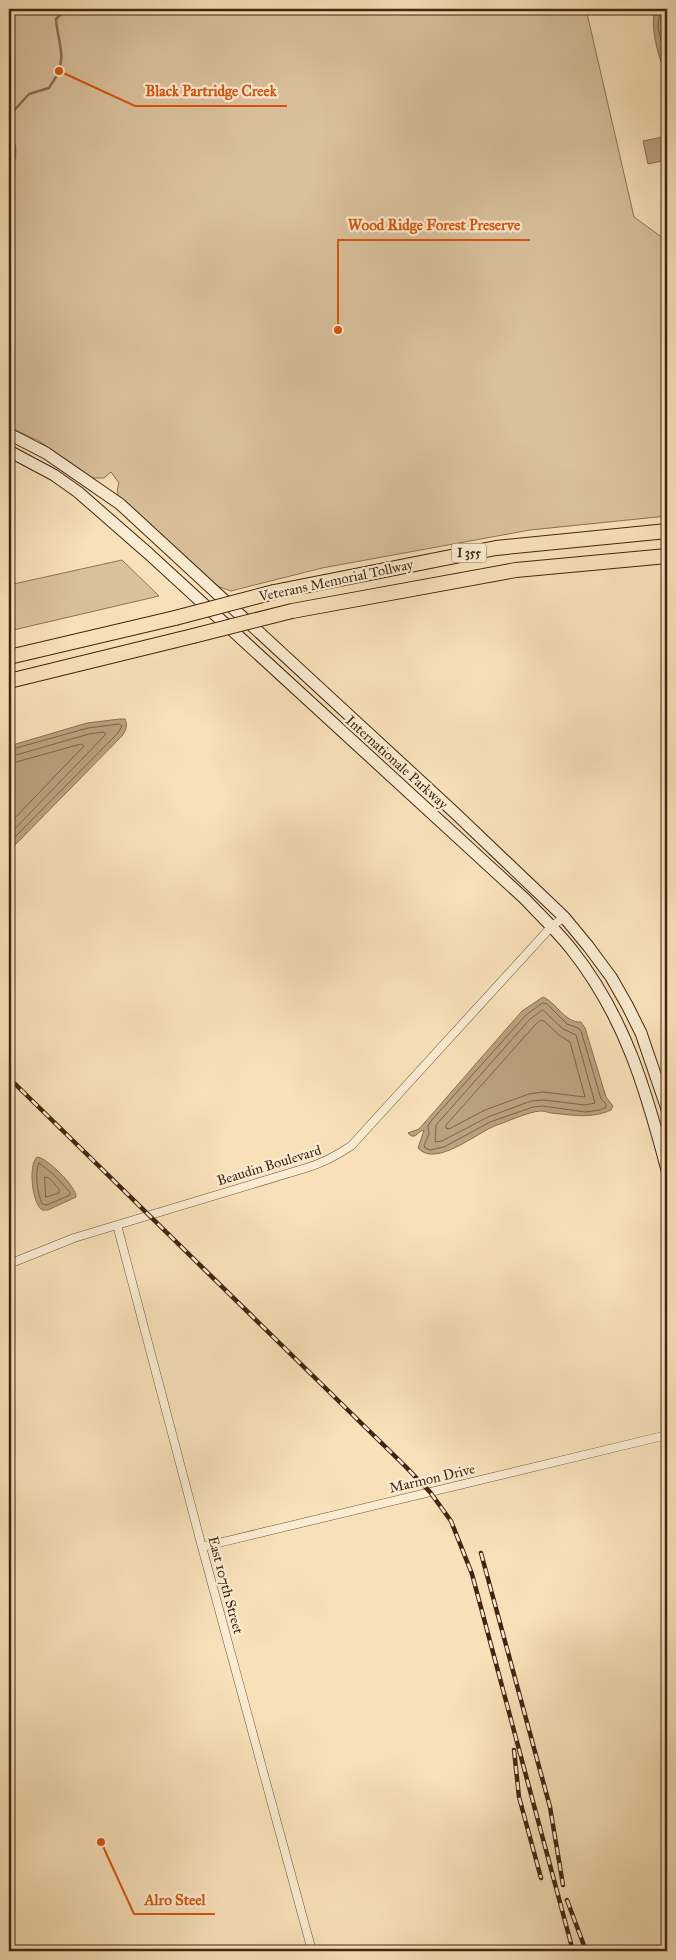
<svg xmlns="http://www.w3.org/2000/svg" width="676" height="1960" font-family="'IM FELL Great Primer',serif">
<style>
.green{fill:#d9c19c;stroke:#8e7356}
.water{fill:#baa17f;stroke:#8a6f52}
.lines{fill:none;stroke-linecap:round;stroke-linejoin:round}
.shore{stroke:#7e6347;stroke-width:1}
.stream{stroke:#8a6f52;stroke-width:2.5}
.street-casing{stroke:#70543a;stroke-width:9}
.secondary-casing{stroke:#43250f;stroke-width:13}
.highway-casing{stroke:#43250f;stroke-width:16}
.street{stroke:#faecd2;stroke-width:8}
.secondary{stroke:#faecd2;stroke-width:11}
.highway{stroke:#f8e1b9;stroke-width:14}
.rail-casing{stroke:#43250f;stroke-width:4.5}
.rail{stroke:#faecd2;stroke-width:2.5;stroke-dasharray:8;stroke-linecap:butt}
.highway-bridge-casing{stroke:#43250f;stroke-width:16;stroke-linecap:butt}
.highway-bridge{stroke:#f8e1b9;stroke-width:14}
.labels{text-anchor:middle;stroke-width:4.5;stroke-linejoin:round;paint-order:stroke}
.shield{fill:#faecd2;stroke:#7a614a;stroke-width:1}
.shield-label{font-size:12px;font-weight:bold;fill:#43250f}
.street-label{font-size:14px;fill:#43250f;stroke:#faecd2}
.leader{fill:none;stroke:#d8540c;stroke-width:2}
.callout-dot{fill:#d8540c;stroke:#faecd2;stroke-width:2}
.callout-label{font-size:15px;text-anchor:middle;font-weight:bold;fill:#d8540c;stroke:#faecd2;stroke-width:4.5;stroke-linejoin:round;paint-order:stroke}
</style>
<rect width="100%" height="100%" fill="#f8e1b9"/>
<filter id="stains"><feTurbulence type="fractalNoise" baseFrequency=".004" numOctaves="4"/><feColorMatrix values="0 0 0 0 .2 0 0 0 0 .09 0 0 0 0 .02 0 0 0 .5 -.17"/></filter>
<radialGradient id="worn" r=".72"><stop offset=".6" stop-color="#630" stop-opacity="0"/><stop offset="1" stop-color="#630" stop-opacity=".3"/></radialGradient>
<path class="green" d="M9 9H586L634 217 667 241V516L530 530 322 568 231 591 217 586 123 503C117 496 116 492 119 483L111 472 104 478H93L39 441 9 427Z
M122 560 159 596 9 631V585Z"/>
<path class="water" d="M656 9H667V77C660 62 648 24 656 9Z
M667 136V160L648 164 643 141Z
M120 719H125C128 726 126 730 122 736L13 847 9 848V746L87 723Z
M543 997C557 1003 565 1023 581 1022L585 1028 606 1097 613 1106 611 1110C591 1119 572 1115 551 1113 547 1112 544 1111 540 1111 528 1112 509 1121 497 1125 476 1133 436 1168 418 1148L424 1130 421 1131 415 1136H411L408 1133 419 1129 522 1011Z
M37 1157C46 1157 77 1187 76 1197L48 1210H42C32 1203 28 1165 37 1157Z"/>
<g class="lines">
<path class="shore" d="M660 9 658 28 667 61
M9 750 88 728 119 724 122 726 118 733 9 843
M9 757 89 734 103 732 106 734 9 835
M9 764 81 744 84 746 9 824
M543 1003 547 1004 567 1024 578 1028 581 1031 601 1099 606 1104V1107L600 1110 585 1112 543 1106 533 1107 490 1122 444 1147 430 1150 425 1148 424 1145 429 1134 428 1126 431 1121 526 1015Z
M543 1010 563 1029 576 1035 595 1103 585 1105 544 1100 531 1101 488 1117 442 1141 435 1142 436 1125 530 1019Z
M541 1020 544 1021 559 1035 570 1042 585 1097 543 1092 529 1094 485 1110 449 1129 446 1128V1125L535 1025Z
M39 1163 53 1174 70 1192V1195L47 1205 42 1204C38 1194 34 1173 39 1163Z
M45 1177 49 1178 59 1189V1193L46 1197Z"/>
<path class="stream" d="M177 9 180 10 184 9
M215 9V11C226 15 231 13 241 9
M9 116 29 94 49 88C52 82 58 76 59 70 65 54 57 36 56 19L66 9
M9 127 15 147V158L9 163"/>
<g class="street-casing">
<path id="street" d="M117 1225 202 1547 312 1951
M9 1264 74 1238 306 1168C323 1163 336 1156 351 1146L551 927 564 917
M202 1547 667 1435"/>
</g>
<g class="secondary-casing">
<path id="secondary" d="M9 434 46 453 120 504 455 813 564 917 588 946 611 977 627 1005 641 1033 667 1109
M9 451 54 475 78 492 149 554 525 899C541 916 558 932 572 950 625 1017 646 1090 667 1170"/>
</g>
<g class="highway-casing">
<path id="highway" d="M274 592 496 548 667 531
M292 611 516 570 667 556
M9 657 175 618
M9 681 193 636"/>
</g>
<use href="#street" class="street"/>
<use href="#secondary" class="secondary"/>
<use href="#highway" class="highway"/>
<g class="rail-casing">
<path id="rail" d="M9 1078 405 1466 430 1492 451 1521 472 1574 573 1951
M481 1553 550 1807 563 1885
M514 1750 519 1797 541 1878
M567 1900 586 1951"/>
</g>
<use href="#rail" class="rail"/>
<g class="highway-bridge-casing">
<path id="highway-bridge" d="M175 618 274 592
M193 636 292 611"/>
</g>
<use href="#highway-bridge" class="highway-bridge"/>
</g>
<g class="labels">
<rect class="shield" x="451.5" y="543.5" width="35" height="19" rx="4"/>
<g class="shield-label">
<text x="469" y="557">I 355</text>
</g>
<g class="street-label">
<text transform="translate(336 580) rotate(-12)" y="5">Veterans Memorial Tollway</text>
<text transform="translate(397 762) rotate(42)" y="5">Internationale Parkway</text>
<text transform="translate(269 1165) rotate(-17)" y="5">Beaudin Boulevard</text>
<text transform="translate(432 1478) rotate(-13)" y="5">Marmon Drive</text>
<text transform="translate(226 1585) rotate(75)" y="5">East 107th Street</text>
</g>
</g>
<path class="leader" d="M59 71L135 106H287M338 330L338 240H530M101 1842L134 1914H215"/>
<g class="callout-dot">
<circle cx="59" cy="71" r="5"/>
<circle cx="338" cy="330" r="5"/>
<circle cx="101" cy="1842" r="5"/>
</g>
<g class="callout-label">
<text x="211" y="96">Black Partridge Creek</text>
<text x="434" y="230">Wood Ridge Forest Preserve</text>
<text x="175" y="1905">Alro Steel</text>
</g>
<rect width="676" height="1960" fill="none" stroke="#f8e1b9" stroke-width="30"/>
<rect x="10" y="10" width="656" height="1940" fill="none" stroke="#43250f" stroke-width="2.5"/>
<rect x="15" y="15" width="646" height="1930" fill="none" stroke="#43250f"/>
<rect width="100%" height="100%" filter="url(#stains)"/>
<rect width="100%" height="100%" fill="url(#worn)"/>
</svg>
